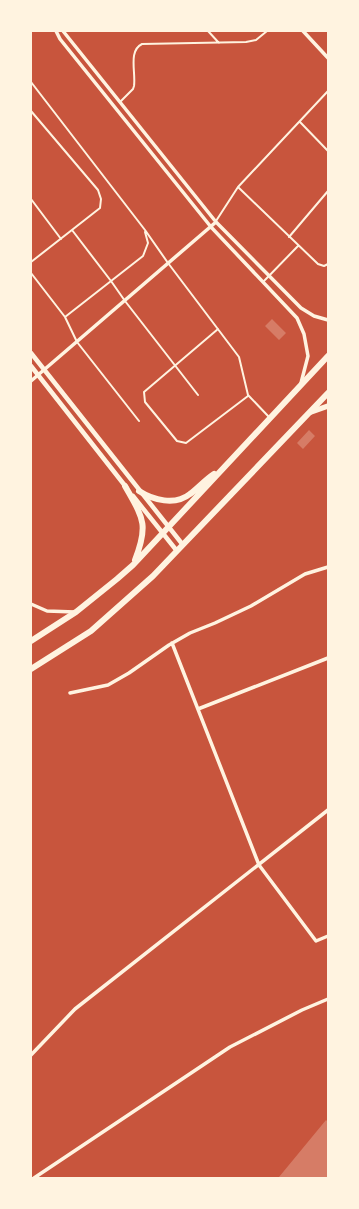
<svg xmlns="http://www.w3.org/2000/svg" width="359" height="1209" font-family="Barlow,sans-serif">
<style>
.building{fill:#d67c66}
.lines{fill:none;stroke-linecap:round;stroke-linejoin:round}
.service{stroke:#fff3e0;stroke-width:2}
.minor{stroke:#fff3e0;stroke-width:3.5}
.tertiary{stroke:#fff3e0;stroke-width:4.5}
.secondary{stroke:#fff3e0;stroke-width:5.5}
.primary{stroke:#fff3e0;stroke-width:6}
</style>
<rect width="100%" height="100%" fill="#c8553d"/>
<path class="building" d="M272 319 286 333 279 340 265 326Z
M309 430 315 436 303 449 297 443Z
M326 1120 328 1122V1178H280L279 1177Z"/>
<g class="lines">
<path class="service" d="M208 31 219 43
M31 82 145 230 168 263 239 357 248 395 269 417
M120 102 133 89 134 86C136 72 128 51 142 44L246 42 256 40 267 31
M31 111 98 190 101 199 100 208 31 262
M300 122 328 151
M238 187 318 264 324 266 328 264
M31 199 61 239
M216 221 238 187 328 91
M72 230 111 281 125 301 198 395
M289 237 328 191
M31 273 65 317 77 342 139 421
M263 282 298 246
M65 317 143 256 148 243 145 232
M218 329 144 392 145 402 177 441 186 443 248 396"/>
<path class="minor" d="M56 31 60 39 211 227 297 318 304 334 308 356 301 383
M63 31 216 222 301 308 314 316 328 320
M303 31 328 58
M31 381 216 222
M31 604 47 611 75 612
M172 643 259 865 316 941 328 936
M70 693 108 685 129 673 169 645 190 633 215 623 251 606 305 574 328 567
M198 709 328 658
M31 1055 75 1009 328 810
M34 1178 230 1047 302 1010 328 999"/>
<path class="tertiary" d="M31 353 183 545
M31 366 126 487
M133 496 177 551"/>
<path class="secondary" d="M311 412 328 406"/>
<path class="primary" d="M125 486C143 518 149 524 135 560
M139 491C153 500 175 506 190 494 198 488 205 480 214 474
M31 641 76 612 117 579 133 565 328 356
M31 669 91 631 153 576 328 393"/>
</g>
<rect width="359" height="1209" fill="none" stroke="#fff3e0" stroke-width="64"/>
</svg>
